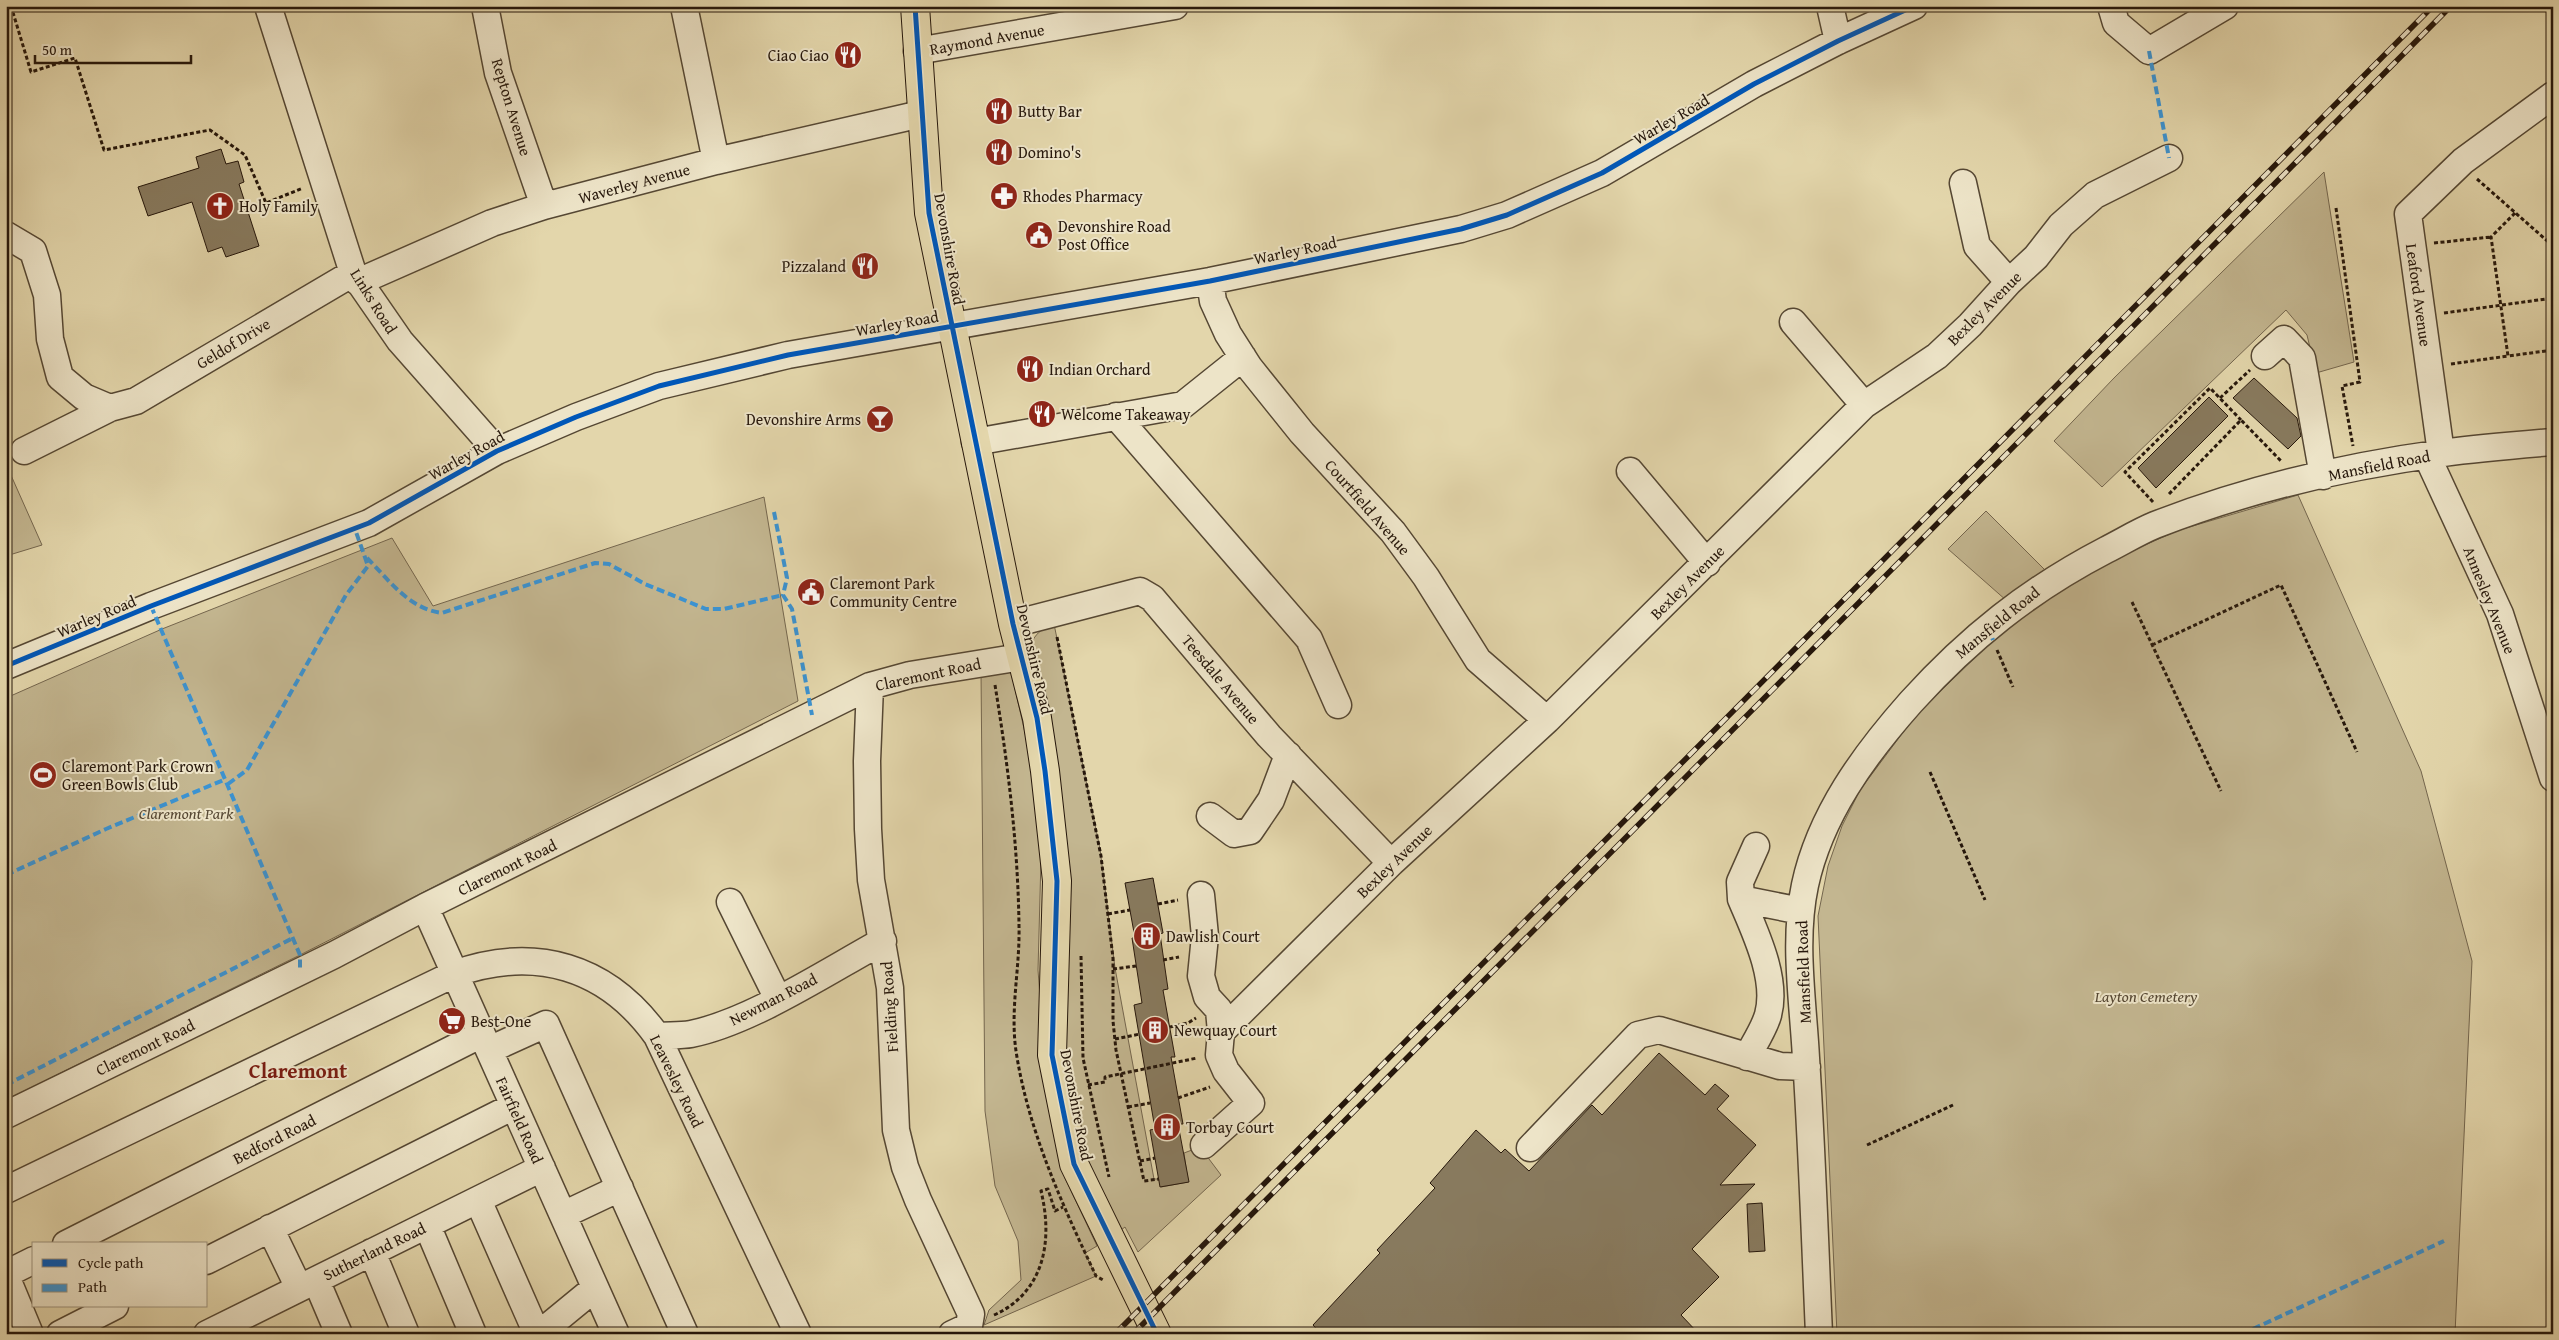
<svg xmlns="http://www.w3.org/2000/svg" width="2559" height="1340" font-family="'Gentium Book Plus',serif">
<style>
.green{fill:#c3b690;stroke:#74664e}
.building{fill:#887a5e;stroke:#26170b}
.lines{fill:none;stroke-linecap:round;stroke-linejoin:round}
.minor-casing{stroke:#554733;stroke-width:29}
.major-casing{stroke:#26170b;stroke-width:30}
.path{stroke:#26170b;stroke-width:3;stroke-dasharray:4 2.5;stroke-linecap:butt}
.minor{stroke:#ede4c8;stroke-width:26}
.major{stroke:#e3d6ab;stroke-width:28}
.rail-casing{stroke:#26170b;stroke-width:5.5}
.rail{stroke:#ede4c8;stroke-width:4;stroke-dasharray:11;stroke-linecap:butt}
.quiet{stroke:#3b93d2;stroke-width:4;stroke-dasharray:8 4;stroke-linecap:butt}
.cycleway-casing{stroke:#ede4c8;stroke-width:8}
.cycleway{stroke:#0057b8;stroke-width:5}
.labels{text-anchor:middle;stroke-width:4;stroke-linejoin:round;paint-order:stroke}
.street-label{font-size:16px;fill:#26170b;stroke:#ede4c8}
.poi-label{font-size:16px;fill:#26170b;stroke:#ede4c8;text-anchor:start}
.park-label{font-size:16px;font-style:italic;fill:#554733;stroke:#ede4c8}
.district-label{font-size:21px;font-weight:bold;fill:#7a1f14;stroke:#ede4c8}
</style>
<rect width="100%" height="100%" fill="#e3d6ab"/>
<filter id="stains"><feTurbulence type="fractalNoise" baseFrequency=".004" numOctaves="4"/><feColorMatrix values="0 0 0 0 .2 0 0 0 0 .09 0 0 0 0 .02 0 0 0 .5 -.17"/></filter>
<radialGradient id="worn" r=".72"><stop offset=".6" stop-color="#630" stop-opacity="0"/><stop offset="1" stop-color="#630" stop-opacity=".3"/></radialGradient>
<path class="green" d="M2324 172 2354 362 2316 373 2307 335 2286 310 2102 487 2054 441 2114 378Z
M6 464 42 545 6 556Z
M2298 495 2421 771 2472 961 2455 1334H1837L1818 916 1828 866 1842 826 1860 790 1916 715 1993 640 2047 594 2106 562 2179 530Z
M764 497 798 701 300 955 6 1100V698L162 629 392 538 433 606Z
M1986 511 2048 573 2007 601 1948 549Z
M1054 624 1100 849 1115 968 1154 1179H1159L1161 1187 1188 1182 1184 1153 1200 1147 1221 1175 1138 1252 1125 1227 1110 1238 1074 1164 1022 665C1031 645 1032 631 1054 624Z
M1010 667 1033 768 1041 859 1038 970 1045 1063 1065 1178 1097 1246 1085 1253 1096 1276 984 1325 989 1310 1021 1280 1018 1241 995 1186 985 1111 981 672Z"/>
<path class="building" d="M221 149 226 164 238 161 244 182 239 184 259 246 226 257 222 247 208 252 192 202 148 216 138 187 199 168 196 157Z
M2254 378 2297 418 2301 436 2288 449 2233 398Z
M2209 397 2228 416 2156 488 2138 468Z
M1153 878 1163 933 1160 934 1168 989 1163 990 1175 1057H1171L1183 1124H1178L1189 1182 1160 1187 1150 1130 1155 1129 1134 1005 1142 1003 1132 938H1135L1125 883Z
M1659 1053 1705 1095 1715 1084 1729 1096 1717 1109 1756 1145 1720 1185 1755 1184 1692 1249 1719 1277 1681 1315 1699 1334H1321L1313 1325 1380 1253 1377 1250 1435 1188 1430 1183 1476 1130 1501 1153 1505 1149 1529 1171 1592 1105 1602 1115Z
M1762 1203 1765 1251 1749 1252 1747 1204Z"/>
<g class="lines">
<g class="minor-casing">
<path id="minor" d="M268 6 353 273 400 341 497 451
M485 6 498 73 544 206
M684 6 716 161
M1830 6 1838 41
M2111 6 2116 23 2149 51 2225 6
M917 51 1175 6
M1963 183 1977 246 2009 282
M6 235 33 251 47 295 50 339 60 377 84 397 110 408 136 401 353 273
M1210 281 1213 301 1228 334 1249 367 1302 433 1393 532 1426 577 1478 660 1547 720
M358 282 492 223 544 206 716 161 921 114
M1793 322 1864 405
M2265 356 2284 339 2302 358 2323 476
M1116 416 1309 639 1338 705
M975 442 1183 405 1243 357
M24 451 110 408
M2441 453 2408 214 2463 161 2553 95
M2427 456 2500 614 2553 778
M1630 471 1707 563
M1013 624 1140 591 1152 598 1269 736 1391 863
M6 666 151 606 369 523 497 451 576 417 659 386 788 355 1210 281 1461 229 1507 215 1602 173 1754 84 1838 41 1914 6
M870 686 867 761 868 829 871 880 890 988 896 1130 905 1167 918 1200 971 1314 969 1326 952 1334
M1210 816 1234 834 1250 831 1271 800 1288 755
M1756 846 1740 882 1741 899 1801 911
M1201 895 1205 936 1201 976 1207 997 1219 1010 1221 1032 1219 1055 1226 1071 1251 1103 1204 1145
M1741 899C1755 932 1778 979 1768 1015 1764 1029 1754 1044 1747 1057
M730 902 778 999
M425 907 616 1334
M1221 1032 1391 863 1547 720 1864 405 1937 356 1970 325 2009 282 2036 257 2061 225 2095 195 2169 158
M657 1036C668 1035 680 1036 691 1034 751 1022 828 971 883 941
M489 1050 546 1024 685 1334
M6 1115 334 955 425 907 870 686 910 675 1021 657
M1530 1148 1638 1035 1659 1030 1780 1066 1807 1067
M6 1190 454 974C535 945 607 966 657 1036L798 1334
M478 1200 537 1334
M563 1215 620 1188
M427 1225 473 1334
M270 1228 299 1288
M66 1244 482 1034
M372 1252 406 1334
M206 1261 514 1106
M6 1274 34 1260
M6 1276 30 1334
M316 1280 339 1334
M60 1334 115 1306
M207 1334 542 1168
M539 1334 595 1288
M1819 1334C1815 1242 1812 1150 1806 1058 1803 1001 1793 941 1805 885 1820 815 1864 755 1911 702 1969 638 2029 590 2106 550 2122 542 2138 532 2155 525 2245 490 2347 466 2443 453 2479 448 2516 445 2553 442"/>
</g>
<g class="major-casing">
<path id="major" d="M915 6 929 213 1013 624 1037 718 1045 771 1057 881 1052 1055 1074 1164 1157 1334"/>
</g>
<path class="path" d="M11 6 31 72 75 58 104 150 210 130 245 155 266 203 303 188
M2477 179 2553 246
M2336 208 2360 382 2342 386 2353 446
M2515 213 2491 237 2508 356 2553 350
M2434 243 2491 237
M2444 313 2553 298
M2451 364 2508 356
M2220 398 2250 370
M2169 494 2241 420 2282 462
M2153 502 2125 472 2210 388 2241 420
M2132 602 2221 791
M1057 637 1101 856 1113 958V1021L1116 1050 1144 1181 1159 1179
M2152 645 2281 585 2357 752
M1997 650 2013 687
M995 685C1008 765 1018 845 1019 926 1020 968 1010 1009 1016 1051 1028 1130 1062 1204 1096 1276L1103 1280
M1930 772 1985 900
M1158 904 1178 900
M1108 914 1130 910
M1081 956 1083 1058 1109 1177
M1163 960 1179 957
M1113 969 1136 966
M1170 1027 1188 1023 1196 1018
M1115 1039 1140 1034
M1088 1085 1105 1082V1077L1197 1058
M1178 1098 1210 1087
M1128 1107 1150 1103
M1867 1145 1953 1105
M1140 1161 1155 1158
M994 1315C1045 1292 1053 1240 1041 1191L1048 1189 1055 1211 1063 1207"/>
<use href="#minor" class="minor"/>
<use href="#major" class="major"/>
<g class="rail-casing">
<path id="rail" d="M1115 1334 2433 6
M1133 1334 2451 6"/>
</g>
<use href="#rail" class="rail"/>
<path class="quiet" d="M2149 51 2169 158
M774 512 787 578 783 595 792 609 812 715
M367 558C389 580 409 609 442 613L595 563 609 564 645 584 706 609H724L783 595
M151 606 300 955V970
M1988 627 1993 640
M228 784 247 770 346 595 368 566 355 529
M6 875 106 829 226 779
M6 1085 293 938
M2242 1334 2444 1241"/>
<g class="cycleway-casing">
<path id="cycleway" d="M915 6 929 213 1013 624 1037 718 1045 771 1057 881 1052 1055 1074 1164 1157 1334
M6 666 151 606 369 523 497 451 576 417 659 386 788 355 1210 281 1461 229 1507 215 1602 173 1754 84 1838 41 1914 6"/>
</g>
<use href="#cycleway" class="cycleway"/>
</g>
<defs>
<g id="restaurant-disc" transform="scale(1.4375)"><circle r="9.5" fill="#8f2418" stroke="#ede4c8"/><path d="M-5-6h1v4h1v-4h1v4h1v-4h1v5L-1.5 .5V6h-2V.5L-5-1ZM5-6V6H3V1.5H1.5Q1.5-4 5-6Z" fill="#fff"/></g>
<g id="pharmacy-disc" transform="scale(1.4375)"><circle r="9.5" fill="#8f2418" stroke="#ede4c8"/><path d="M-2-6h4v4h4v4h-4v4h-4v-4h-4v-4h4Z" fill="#fff"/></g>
<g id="church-disc" transform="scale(1.4375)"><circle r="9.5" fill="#8f2418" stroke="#ede4c8"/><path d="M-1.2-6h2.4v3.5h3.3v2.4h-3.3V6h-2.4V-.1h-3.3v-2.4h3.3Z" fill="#fff"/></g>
<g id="civic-disc" transform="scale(1.4375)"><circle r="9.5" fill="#8f2418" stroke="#ede4c8"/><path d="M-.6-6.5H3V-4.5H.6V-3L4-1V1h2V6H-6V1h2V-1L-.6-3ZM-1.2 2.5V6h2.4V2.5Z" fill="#fff"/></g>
<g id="bar-disc" transform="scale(1.4375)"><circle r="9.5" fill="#8f2418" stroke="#ede4c8"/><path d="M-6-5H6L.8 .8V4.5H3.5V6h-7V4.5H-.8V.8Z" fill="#fff"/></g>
<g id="stadium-disc" transform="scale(1.4375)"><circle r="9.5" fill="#8f2418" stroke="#ede4c8"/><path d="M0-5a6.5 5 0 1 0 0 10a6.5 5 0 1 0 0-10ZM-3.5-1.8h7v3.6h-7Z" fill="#fff"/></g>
<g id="building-disc" transform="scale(1.4375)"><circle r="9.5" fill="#8f2418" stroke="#ede4c8"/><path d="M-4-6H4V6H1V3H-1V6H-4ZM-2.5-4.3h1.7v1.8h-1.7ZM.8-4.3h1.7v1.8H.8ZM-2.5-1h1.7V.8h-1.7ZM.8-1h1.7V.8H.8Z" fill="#fff"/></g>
<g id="supermarket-disc" transform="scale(1.4375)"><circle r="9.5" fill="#8f2418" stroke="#ede4c8"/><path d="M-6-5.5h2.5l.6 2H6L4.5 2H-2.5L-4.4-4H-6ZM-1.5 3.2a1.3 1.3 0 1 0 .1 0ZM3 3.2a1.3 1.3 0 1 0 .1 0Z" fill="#fff"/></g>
</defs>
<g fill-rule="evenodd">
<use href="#restaurant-disc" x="848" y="55"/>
<use href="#restaurant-disc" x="999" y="111"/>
<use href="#restaurant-disc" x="999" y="152"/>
<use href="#pharmacy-disc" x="1004" y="196"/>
<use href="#church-disc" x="220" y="206"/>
<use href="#civic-disc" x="1039" y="235"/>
<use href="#restaurant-disc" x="865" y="266"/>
<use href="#restaurant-disc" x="1030" y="369"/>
<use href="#restaurant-disc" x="1042" y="414"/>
<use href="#bar-disc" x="880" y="419"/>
<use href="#civic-disc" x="811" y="592"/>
<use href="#stadium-disc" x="43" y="775"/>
<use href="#building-disc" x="1147" y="936"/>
<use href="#supermarket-disc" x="452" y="1021"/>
<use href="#building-disc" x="1155" y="1030"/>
<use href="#building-disc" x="1167" y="1127"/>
</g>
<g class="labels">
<g class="street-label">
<text transform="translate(987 39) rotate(-10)" y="6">Raymond Avenue</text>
<text transform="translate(512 107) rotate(73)" y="6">Repton Avenue</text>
<text transform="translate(1671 119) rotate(-30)" y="6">Warley Road</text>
<text transform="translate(634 183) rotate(-15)" y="6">Waverley Avenue</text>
<text transform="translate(950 249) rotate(80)" y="6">Devonshire Road</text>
<text transform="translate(1295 250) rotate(-12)" y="6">Warley Road</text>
<text transform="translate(2419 295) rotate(82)" y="6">Leaford Avenue</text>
<text transform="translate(374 301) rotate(58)" y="6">Links Road</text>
<text transform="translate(1984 308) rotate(-45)" y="6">Bexley Avenue</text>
<text transform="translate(897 323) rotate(-10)" y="6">Warley Road</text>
<text transform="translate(233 343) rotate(-31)" y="6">Geldof Drive</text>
<text transform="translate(466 455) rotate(-29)" y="6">Warley Road</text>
<text transform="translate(2379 465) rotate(-11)" y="6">Mansfield Road</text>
<text transform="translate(1368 507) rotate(49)" y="6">Courtfield Avenue</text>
<text transform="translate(1687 582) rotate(-45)" y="6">Bexley Avenue</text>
<text transform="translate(2490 600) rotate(68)" y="6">Annesley Avenue</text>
<text transform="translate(96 616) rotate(-23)" y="6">Warley Road</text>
<text transform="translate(1997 622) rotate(-39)" y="6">Mansfield Road</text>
<text transform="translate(1035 659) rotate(77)" y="6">Devonshire Road</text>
<text transform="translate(928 674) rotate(-12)" y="6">Claremont Road</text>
<text transform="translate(1221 679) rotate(50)" y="6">Teesdale Avenue</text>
<text transform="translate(1394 861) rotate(-44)" y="6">Bexley Avenue</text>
<text transform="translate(507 867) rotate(-26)" y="6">Claremont Road</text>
<text transform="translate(1803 972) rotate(-92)" y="6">Mansfield Road</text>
<text transform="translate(773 999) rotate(-27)" y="6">Newman Road</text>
<text transform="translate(889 1007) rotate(-94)" y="6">Fielding Road</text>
<text transform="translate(145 1047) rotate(-26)" y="6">Claremont Road</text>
<text transform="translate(677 1081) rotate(64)" y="6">Leavesley Road</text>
<text transform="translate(1077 1105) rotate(79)" y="6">Devonshire Road</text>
<text transform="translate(520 1120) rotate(66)" y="6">Fairfield Road</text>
<text transform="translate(274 1139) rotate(-27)" y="6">Bedford Road</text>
<text transform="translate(374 1251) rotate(-26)" y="6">Sutherland Road</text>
</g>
<g class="poi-label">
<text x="829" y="61" text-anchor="end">Ciao Ciao</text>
<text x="1018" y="117">Butty Bar</text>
<text x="1018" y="158">Domino's</text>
<text x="1023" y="202">Rhodes Pharmacy</text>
<text x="239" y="212">Holy Family</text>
<text x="1058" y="232">Devonshire Road<tspan x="1058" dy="18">Post Office</tspan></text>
<text x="846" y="272" text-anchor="end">Pizzaland</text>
<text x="1049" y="375">Indian Orchard</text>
<text x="1061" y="420">Welcome Takeaway</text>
<text x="861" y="425" text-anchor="end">Devonshire Arms</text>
<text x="830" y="589">Claremont Park<tspan x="830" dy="18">Community Centre</tspan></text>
<text x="62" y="772">Claremont Park Crown<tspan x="62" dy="18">Green Bowls Club</tspan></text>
<text x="1166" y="942">Dawlish Court</text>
<text x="471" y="1027">Best-One</text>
<text x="1174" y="1036">Newquay Court</text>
<text x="1186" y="1133">Torbay Court</text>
</g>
<g class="park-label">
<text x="186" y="819">Claremont Park</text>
<text x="2146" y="1002">Layton Cemetery</text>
</g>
<g class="district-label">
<text x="298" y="1078">Claremont</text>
</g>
</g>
<rect width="2559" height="1340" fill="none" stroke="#e3d6ab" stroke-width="25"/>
<rect x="8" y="8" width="2544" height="1325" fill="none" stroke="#26170b" stroke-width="2.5"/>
<rect x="12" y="12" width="2534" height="1315" fill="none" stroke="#26170b"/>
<rect x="32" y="1242" width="175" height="65" fill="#ede4c8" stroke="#9d927c"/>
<rect x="42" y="1259" width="25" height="8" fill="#0057b8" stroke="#9d927c"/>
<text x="78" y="1268" font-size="15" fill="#26170b">Cycle path</text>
<rect x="42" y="1284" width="25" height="8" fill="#3b93d2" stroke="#9d927c"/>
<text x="78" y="1292" font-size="15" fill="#26170b">Path</text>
<path d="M35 55v8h156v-8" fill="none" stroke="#26170b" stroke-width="2.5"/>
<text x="42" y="55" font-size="15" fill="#26170b" stroke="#ede4c8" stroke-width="4" paint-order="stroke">50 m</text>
<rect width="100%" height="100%" filter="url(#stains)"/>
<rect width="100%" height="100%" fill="url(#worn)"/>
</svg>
